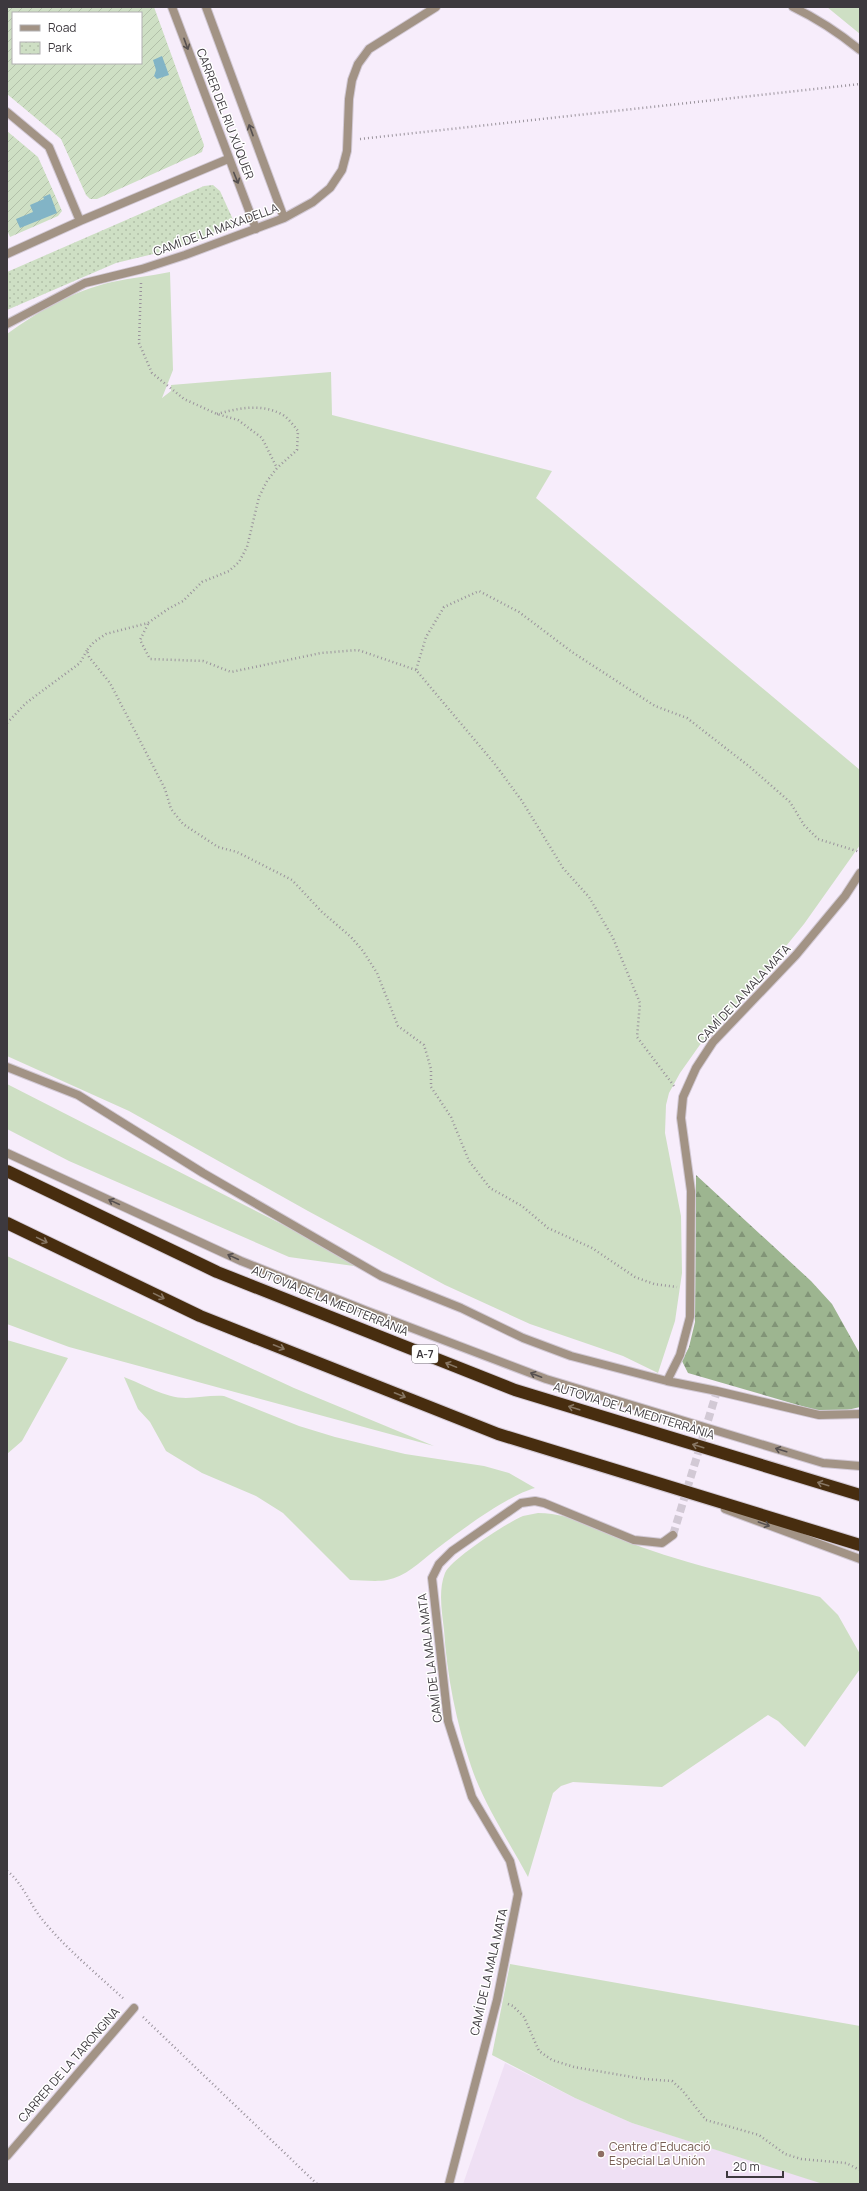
<svg xmlns="http://www.w3.org/2000/svg" width="867" height="2191" font-family="Manrope,sans-serif">
<style>
.built{fill:#efe0f4}
.grass{fill:#cedfc4}
.forest{fill:url(#forest-firs)}
.park{fill:url(#park-dots)}
.garden{fill:url(#garden-furrows);fill-rule:evenodd}
.water{fill:#82b4c6}
.lines{fill:none;stroke-linecap:round;stroke-linejoin:round}
.minor-tunnel{stroke:#d2c9d5;stroke-width:8;stroke-dasharray:8 4;stroke-linecap:butt}
.service-casing{stroke:#d2c9d5;stroke-width:10}
.minor-casing{stroke:#d2c9d5;stroke-width:10}
.motorway-casing{stroke:#d2c9d5;stroke-width:14}
.path{stroke:#9a939c;stroke-width:2.5;stroke-dasharray:1 3;stroke-linecap:butt}
.service{stroke:#a29385;stroke-width:8}
.minor{stroke:#a29385;stroke-width:8}
.motorway{stroke:#472d0f;stroke-width:12}
.oneway{stroke:#565050}
.oneway2{stroke:#877663}
.education-dot{fill:#8d6e63;stroke:#fff;stroke-width:1.5}
.labels{text-anchor:middle;stroke-width:3;stroke-linejoin:round;paint-order:stroke}
.shield{fill:#fff;stroke:#777478;stroke-width:1}
.shield-label{font-size:11px;font-weight:bold;fill:#3d393e}
.street-label{font-size:12px;fill:#3d393e;stroke:#fff}
.education-label{font-size:12px;fill:#785e54;stroke:#fff;text-anchor:start}
</style>
<defs>
<pattern id="forest-firs" width="22" height="20" patternUnits="userSpaceOnUse"><rect width="22" height="20" fill="#9db590"/><path d="M5 1l3.5 6h-7zM16 11l3.5 6h-7z" fill="#819477"/></pattern>
<pattern id="park-dots" width="8" height="8" patternUnits="userSpaceOnUse"><rect width="8" height="8" fill="#cedfc4"/><path d="M2 2h.1M6 6h.1" fill="none" stroke="#b2c0a9" stroke-width="1.8" stroke-linecap="round"/></pattern>
<pattern id="garden-furrows" width="10" height="10" patternUnits="userSpaceOnUse"><rect width="10" height="10" fill="#cedfc4"/><path d="M-1 1l2-2M0 10L10 0M9 11l2-2" fill="none" stroke="#b2c0a9"/></pattern>
</defs>
<rect width="100%" height="100%" fill="#f7edfb"/>
<path class="built" d="M505 2063 575 2098 632 2123 825 2184H463Z"/>
<path class="grass" d="M827 7H860V34Z
M170 272 173 370 162 398 171 391V385L331 372 332 415 552 471 536 498 860 770V845L804 924 755 984 704 1039 680 1073 669 1093 666 1105 665 1133 681 1216 682 1273 675 1321 658 1373 623 1356 530 1324 445 1285 308 1211 129 1111 7 1056V334C39 311 72 291 112 282 131 278 150 276 170 272Z
M7 1084 368 1268 289 1257 69 1161 7 1129Z
M7 1256 294 1388 434 1446 69 1347 7 1324Z
M7 1340 68 1358 22 1441 7 1454Z
M124 1377C143 1384 165 1398 186 1398 199 1398 211 1395 224 1396L299 1426 335 1437 405 1454 484 1466 509 1473 535 1488C508 1495 457 1533 434 1551 420 1562 405 1577 387 1580 376 1582 362 1580 350 1580L283 1513 256 1496 202 1473 166 1451 150 1422 138 1409Z
M538 1513C578 1513 612 1538 650 1550 705 1569 763 1581 820 1597L838 1615 860 1654V1669L805 1747 778 1721 768 1715 662 1787 573 1782 561 1786 553 1793 528 1877C509 1841 484 1805 471 1766 456 1722 447 1676 444 1630 442 1612 438 1591 445 1573 451 1559 508 1522 523 1516 528 1515 533 1514 538 1513Z
M510 1964 860 2026V2184H823L632 2123 575 2098 492 2055Z"/>
<path class="forest" d="M696 1175 811 1281 832 1304 860 1354V1407L839 1412H822L688 1373 682 1361 689 1347 695 1322Z"/>
<path class="park" d="M213 185 220 191 235 224 174 249 116 263 7 310V272L204 186Z"/>
<path class="garden" d="M7 7H154L204 145 202 152 97 199H90L86 195 61 139 7 94ZM13 13H141V63H13Z
M7 131 38 157 62 211 58 216 10 237 7 230Z"/>
<path class="water" d="M162 56 169 75 157 79 154 76 156 70 153 60Z
M50 194 57 213 20 228 16 219 33 212 30 205 44 199 43 197Z"/>
<g class="lines">
<path class="minor-tunnel" d="M673 1535 717 1391"/>
<g class="service-casing">
<path id="service" d="M7 1153 241 1261 367 1311 546 1379 823 1463 860 1466
M725 1509 860 1559"/>
</g>
<g class="minor-casing">
<path id="minor" d="M172 7 256 229
M206 7 284 218
M793 7C818 19 839 33 860 50
M7 112 49 147 80 221
M7 254 80 221 228 159
M7 324 85 283 142 269 185 255 284 218 313 202 330 188 342 170 347 151 349 99 352 80 358 64 369 49 436 7
M7 1067 78 1095 203 1173 381 1276 461 1308 523 1338 571 1356 667 1381 717 1391 819 1415 860 1414
M667 1381 680 1355 690 1317 691 1191 681 1118 683 1097 696 1068 713 1042 796 955 845 896 860 873
M7 2156 134 2008
M449 2184 497 2000 518 1894 510 1861 472 1797 448 1721 432 1578 439 1564 452 1551 521 1503 535 1501 544 1503 634 1540 662 1543 673 1535"/>
</g>
<g class="motorway-casing">
<path id="motorway" d="M7 1171 217 1272 515 1390 860 1495
M7 1223 200 1316 498 1434 860 1545"/>
</g>
<path class="path" d="M360 139 860 84
M141 283 139 343 152 373 184 399 217 414 238 420 262 438 277 468 267 481 259 497 247 547 239 562 229 571 202 582 183 601 168 609 148 623 106 634 94 642 87 650 89 657 110 683 165 789 171 809 183 824 218 847 237 852 292 880 322 912 351 937 363 951 377 973 398 1026 424 1045 431 1069V1087L451 1117 469 1161 490 1188 522 1206 548 1228 592 1248 635 1277 654 1284 677 1287
M217 414C239 408 262 403 283 415 289 419 294 426 298 431L297 450 277 468
M148 624 140 640 150 659 203 661 231 672 321 653 358 650 416 670
M7 723 26 703 80 663 87 650
M674 1086 637 1037 640 1003 613 938 589 897 563 868 522 801 494 763 416 670 426 637 444 607 479 591 519 612 572 652 655 706 687 718 750 767 790 802 804 825 818 839 860 852
M7 1871C22 1882 30 1904 41 1918 65 1948 97 1974 125 2000
M508 2004 513 2006 524 2017 539 2051 552 2060 574 2067 644 2079 672 2081 682 2090 706 2120 759 2135 785 2154 801 2159 846 2163 860 2170
M143 2017 317 2184"/>
<use href="#service" class="service"/>
<use href="#minor" class="minor"/>
<use href="#motorway" class="motorway"/>
</g>
<defs><path id="oneway-shaft" d="M-6 0H5M1.5-3L5.5 0L1.5 3" fill="none" stroke-width="1.6" stroke-linecap="round" stroke-linejoin="round"/></defs>
<g class="oneway">
<use href="#oneway-shaft" transform="translate(186 44) rotate(70)"/>
<use href="#oneway-shaft" transform="translate(251 130) rotate(-110)"/>
<use href="#oneway-shaft" transform="translate(236 178) rotate(68)"/>
<use href="#oneway-shaft" transform="translate(114 1202) rotate(-155)"/>
<use href="#oneway-shaft" transform="translate(233 1257) rotate(-155)"/>
<use href="#oneway-shaft" transform="translate(536 1375) rotate(-159)"/>
<use href="#oneway-shaft" transform="translate(781 1450) rotate(-163)"/>
<use href="#oneway-shaft" transform="translate(764 1524) rotate(20)"/>
</g>
<g class="oneway2">
<use href="#oneway-shaft" transform="translate(42 1240) rotate(26)"/>
<use href="#oneway-shaft" transform="translate(159 1296) rotate(26)"/>
<use href="#oneway-shaft" transform="translate(279 1347) rotate(22)"/>
<use href="#oneway-shaft" transform="translate(451 1365) rotate(-158)"/>
<use href="#oneway-shaft" transform="translate(400 1395) rotate(22)"/>
<use href="#oneway-shaft" transform="translate(574 1408) rotate(-163)"/>
<use href="#oneway-shaft" transform="translate(698 1446) rotate(-163)"/>
<use href="#oneway-shaft" transform="translate(823 1484) rotate(-163)"/>
</g>
<circle class="education-dot" cx="601" cy="2154" r="4"/>
<g class="labels">
<rect class="shield" x="412" y="1345" width="26" height="18" rx="3"/>
<g class="shield-label">
<text x="425" y="1358">A-7</text>
</g>
<g class="street-label">
<text transform="translate(225 114) rotate(69)" y="4">CARRER DEL RIU XÚQUER</text>
<text transform="translate(216 230) rotate(-20)" y="4">CAMÍ DE LA MAXADELLA</text>
<text transform="translate(744 994) rotate(-47)" y="4">CAMÍ DE LA MALA MATA</text>
<text transform="translate(330 1301) rotate(22)" y="4">AUTOVIA DE LA MEDITERRÀNIA</text>
<text transform="translate(634 1411) rotate(17)" y="4">AUTOVIA DE LA MEDITERRÀNIA</text>
<text transform="translate(430 1658) rotate(-97)" y="4">CAMÍ DE LA MALA MATA</text>
<text transform="translate(489 1972) rotate(-77)" y="4">CAMÍ DE LA MALA MATA</text>
<text transform="translate(69 2065) rotate(-49)" y="4">CARRER DE LA TARONGINA</text>
</g>
<g class="education-label">
<text x="609" y="2151">Centre d'Educació<tspan x="609" dy="14">Especial La Unión</tspan></text>
</g>
</g>
<rect width="867" height="2191" fill="none" stroke="#3d393e" stroke-width="16"/>
<rect x="12" y="12" width="130" height="52" fill="#ffffff" stroke="#b1b0b2"/>
<rect x="20" y="25" width="20" height="6" fill="#a29385" stroke="#b1b0b2"/>
<text x="48" y="32" font-size="12" fill="#3d393e">Road</text>
<rect x="20" y="42" width="20" height="12" fill="url(#park-dots)" stroke="#b1b0b2"/>
<text x="48" y="52" font-size="12" fill="#3d393e">Park</text>
<path d="M727 2171v6h56v-6" fill="none" stroke="#3d393e" stroke-width="2"/>
<text x="733" y="2171" font-size="12" fill="#3d393e" stroke="#ffffff" stroke-width="3" paint-order="stroke">20 m</text>
</svg>
